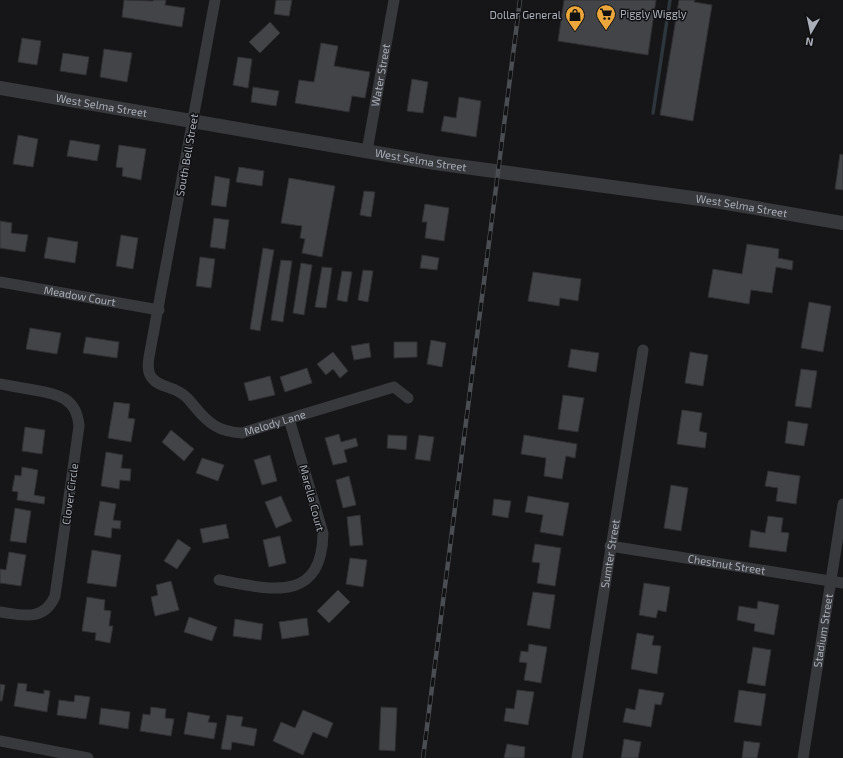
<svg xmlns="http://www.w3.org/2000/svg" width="843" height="758" font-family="'Exo 2',sans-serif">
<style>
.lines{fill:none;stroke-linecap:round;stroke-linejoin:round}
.stream{stroke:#2d363c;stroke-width:3.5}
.building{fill:#434448;stroke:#303034}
.minor{stroke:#37393d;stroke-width:11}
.tertiary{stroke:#37393d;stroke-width:14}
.rail-casing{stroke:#4a4d52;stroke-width:4.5}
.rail{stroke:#111113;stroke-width:3;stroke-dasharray:9;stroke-linecap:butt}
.labels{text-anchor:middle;stroke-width:3;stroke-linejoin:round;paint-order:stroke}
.poi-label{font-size:11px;fill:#a9aeb8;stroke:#111113;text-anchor:start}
.street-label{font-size:11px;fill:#a9aeb8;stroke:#111113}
</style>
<rect width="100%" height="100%" fill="#161618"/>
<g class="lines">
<path class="stream" d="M653 113 670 0"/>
</g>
<path class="building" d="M124 0 153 1 154 0H166L165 5 185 8 182 27 122 17Z
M276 0H292L289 16 274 14Z
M564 0H656L648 55 558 41Z
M679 0H695L694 2 712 5 693 121 660 115Z
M270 22 280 33 260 53 249 42Z
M22 38 41 41 37 65 18 62Z
M321 43 338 46 334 66 370 72 365 98 352 96 349 112 295 103 299 80 314 82Z
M104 49 132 53 127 82 100 77Z
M63 53 89 57 86 75 60 71Z
M238 57 252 59 248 88 233 85Z
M412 79 428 82 423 113 407 111Z
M253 87 279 91 276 106 251 102Z
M459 97 481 101 476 137 441 131 444 116 456 118Z
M18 135 38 139 33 167 13 164Z
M70 140 100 145 97 161 67 156Z
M119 145 146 149 141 180 122 176 123 168 116 167Z
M840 154 843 155V190L835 189Z
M239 167 264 171 262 186 236 182Z
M215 176 230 179 226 207 211 205Z
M289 178 335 186 322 257 302 253 305 239 300 238 302 226 281 223Z
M364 191 375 192 371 217 360 215Z
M425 204 449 208 444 241 425 238 427 222H422Z
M214 218 229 220 225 249 210 247Z
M0 221 12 223 11 233 28 235 25 252 0 248Z
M121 235 138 238 133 269 116 266Z
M48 237 78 242 75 263 44 258Z
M747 244 779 249 778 258 793 261 792 270 776 267 772 293 751 290 749 304 708 297 713 269 742 274Z
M263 248 274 250 260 331 250 329Z
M422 255 439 258 437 270 420 268Z
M200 257 215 259 211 288 196 286Z
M281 260 292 261 283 322 271 320Z
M301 263 312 265 304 315 293 313Z
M322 267 332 268 326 308 315 307Z
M363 270 373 271 368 302 358 300Z
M342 271 352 272 347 302 337 300Z
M533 272 581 279 578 301 560 298 559 306 528 301Z
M809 302 831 306 823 352 801 348Z
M30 328 61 333 57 354 26 349Z
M86 337 119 342 117 358 83 353Z
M431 340 446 343 442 367 427 364Z
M394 342H417V357L394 358Z
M369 343 371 357 354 360 351 346Z
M571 349 599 353 596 372 568 367Z
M333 352 348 371 340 378 333 369 326 375 317 364Z
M690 352 708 355 703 386 685 383Z
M307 368 312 383 285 392 280 377Z
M801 369 817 371 811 408 795 406Z
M270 376 275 395 249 401 244 383Z
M563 395 584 398 578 432 558 429Z
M114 402 130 404 128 418 135 419 131 442 108 438Z
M682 410 702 413 699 431 707 433 705 448 677 444Z
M788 421 808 424 804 446 785 443Z
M25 427 45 430 42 454 22 451Z
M171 430 194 449 184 461 162 442Z
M339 434 341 442 356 438 358 446 344 450 347 462 333 465 325 438Z
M388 435 407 436 406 450 387 448Z
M419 435 434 437 430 461 415 459Z
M524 435 577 444 575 458 566 456 562 479 544 476 546 458 521 454Z
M106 452 123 455 121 468 131 469 130 481 120 480 119 489 101 486Z
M270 455 277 481 262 485 254 460Z
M202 458 224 465 218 481 196 473Z
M22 467 38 470 34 495 45 497 44 504 17 500 18 492 12 491 15 475 21 476Z
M768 471 800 476 796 504 776 501 778 488 765 486Z
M349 476 356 505 343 508 336 480Z
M671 485 688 488 681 531 664 528Z
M281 496 292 521 276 528 265 502Z
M528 496 569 503 563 536 540 532 543 515 525 512Z
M494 499 511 501 508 518 492 515Z
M100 501 116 504 113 520 121 521 120 529 112 528 111 538 94 535Z
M15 508 31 511 26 543 10 541Z
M360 515 363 545 350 546 347 517Z
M768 516 783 518 781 532 789 533 786 552 749 547 751 530 765 533Z
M226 524 229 538 203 543 200 529Z
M280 536 286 563 269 567 263 540Z
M178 539 191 548 177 569 164 561Z
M535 544 561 548 555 586 537 583 540 563 532 562Z
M92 550 121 555 116 587 87 583Z
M9 552 26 555 21 586 0 583V569L6 570Z
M350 558 367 560 363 587 346 584Z
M171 581 179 610 155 616 151 597 158 595 156 585Z
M644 583 670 587 666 612 658 610 656 618 639 615Z
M338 590 350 602 329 623 317 611Z
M533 592 555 595 550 629 527 625Z
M87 597 105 600 104 610 111 611 109 626H113L110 643 95 640 96 633 82 631Z
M758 601 779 605 774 635 754 631 755 624 737 620 739 606 757 609Z
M189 617 217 627 212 641 184 632Z
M307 618 309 635 282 639 279 622Z
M235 619 263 624 261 640 233 636Z
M637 633 654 636 652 645 661 646 657 674 631 669Z
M529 644 547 647 541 683 524 680 527 663 519 662 521 651 528 652Z
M753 647 771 650 765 686 747 683Z
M18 683 27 684 26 691 44 694V690L50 691 47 712 14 706Z
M0 684 5 685 2 701H0Z
M639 689 664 693 661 705 655 704 651 727 623 722 626 708 635 710Z
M517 690 534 692 528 725 504 721 506 708 514 709Z
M739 690 766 694 761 726 734 722Z
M75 695 90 697 86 719 57 715 59 700 74 702Z
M151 707 166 709 165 718 174 719 171 736 140 731 143 714 150 715Z
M381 707 397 708 395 751 379 750Z
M101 708 130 712 128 729 99 724Z
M303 710 333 723 327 738 313 732 303 755 273 741 281 722 295 728Z
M188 712 210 716 208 722 217 723 214 739 184 734Z
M227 715 243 717 241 726 257 729 254 746 232 742 231 750 221 749Z
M624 739 641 742 638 758H621Z
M744 741 760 743 757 758H742Z
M507 744 525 747 524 758H504Z"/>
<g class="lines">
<g class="minor">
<path id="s1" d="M215 0 149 357C148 364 147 372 152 378 159 387 170 386 179 392 186 395 190 401 195 407 208 423 219 432 242 433L394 387 408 398"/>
<path id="s2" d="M367 151 394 0"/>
<path id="s3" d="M0 282 159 310"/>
<path d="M0 384C11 386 23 388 34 390 58 394 77 398 79 426L55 596C44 622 22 615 0 612"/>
<path id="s4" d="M610 546 843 583"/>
<path d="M219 580C268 589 322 605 323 533L289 419"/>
<path d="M0 741 88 758"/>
<path id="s5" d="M577 758 643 350"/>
<path id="s6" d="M803 758 843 504"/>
</g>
<path class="tertiary" id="s7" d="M0 88 435 163 715 201 843 223"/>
<g class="rail-casing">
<path id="rail" d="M423 758 520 0"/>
</g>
<use href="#rail" class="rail"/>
</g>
<defs>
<g id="supermarket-pin" transform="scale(1)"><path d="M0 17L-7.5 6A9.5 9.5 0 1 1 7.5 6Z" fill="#eba73b" stroke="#111113"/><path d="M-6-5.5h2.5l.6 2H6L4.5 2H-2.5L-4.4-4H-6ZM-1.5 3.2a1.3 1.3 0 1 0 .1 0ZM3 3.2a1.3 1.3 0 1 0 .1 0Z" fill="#111"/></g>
<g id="shop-pin" transform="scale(1)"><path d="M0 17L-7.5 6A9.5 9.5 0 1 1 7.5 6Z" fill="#eba73b" stroke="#111113"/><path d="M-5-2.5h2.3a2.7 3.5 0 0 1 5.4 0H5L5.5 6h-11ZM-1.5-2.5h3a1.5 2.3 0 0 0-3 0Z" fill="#111"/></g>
</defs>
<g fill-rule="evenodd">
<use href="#supermarket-pin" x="606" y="14"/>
<use href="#shop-pin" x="575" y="15"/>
</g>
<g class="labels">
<g class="poi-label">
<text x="620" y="18">Piggly Wiggly</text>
<text x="561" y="19" text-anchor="end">Dollar General</text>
</g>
<g class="street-label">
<text dy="4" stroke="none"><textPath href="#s2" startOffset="77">Water Street</textPath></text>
<text dy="4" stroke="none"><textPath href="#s7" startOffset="103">West Selma Street</textPath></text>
<text transform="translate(187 155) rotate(-80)" y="4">South Bell Street</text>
<text dy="4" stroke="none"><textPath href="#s7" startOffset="427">West Selma Street</textPath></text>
<text dy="4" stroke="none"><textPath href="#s7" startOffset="751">West Selma Street</textPath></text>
<text dy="4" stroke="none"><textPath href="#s3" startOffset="81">Meadow Court</textPath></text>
<text dy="4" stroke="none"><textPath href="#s1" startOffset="528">Melody Lane</textPath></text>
<text transform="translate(70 494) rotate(-82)" y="4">Clover Circle</text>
<text transform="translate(312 498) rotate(75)" y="4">Marella Court</text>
<text dy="4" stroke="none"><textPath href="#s5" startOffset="207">Sumter Street</textPath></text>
<text dy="4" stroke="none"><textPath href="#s4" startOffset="118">Chestnut Street</textPath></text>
<text dy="4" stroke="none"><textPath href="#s6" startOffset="129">Stadium Street</textPath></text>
</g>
</g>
<g transform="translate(811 32) rotate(189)" stroke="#111113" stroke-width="3" paint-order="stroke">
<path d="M0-3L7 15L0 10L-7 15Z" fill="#a9aeb8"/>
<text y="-6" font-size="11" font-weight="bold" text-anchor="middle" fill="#a9aeb8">N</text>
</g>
</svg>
